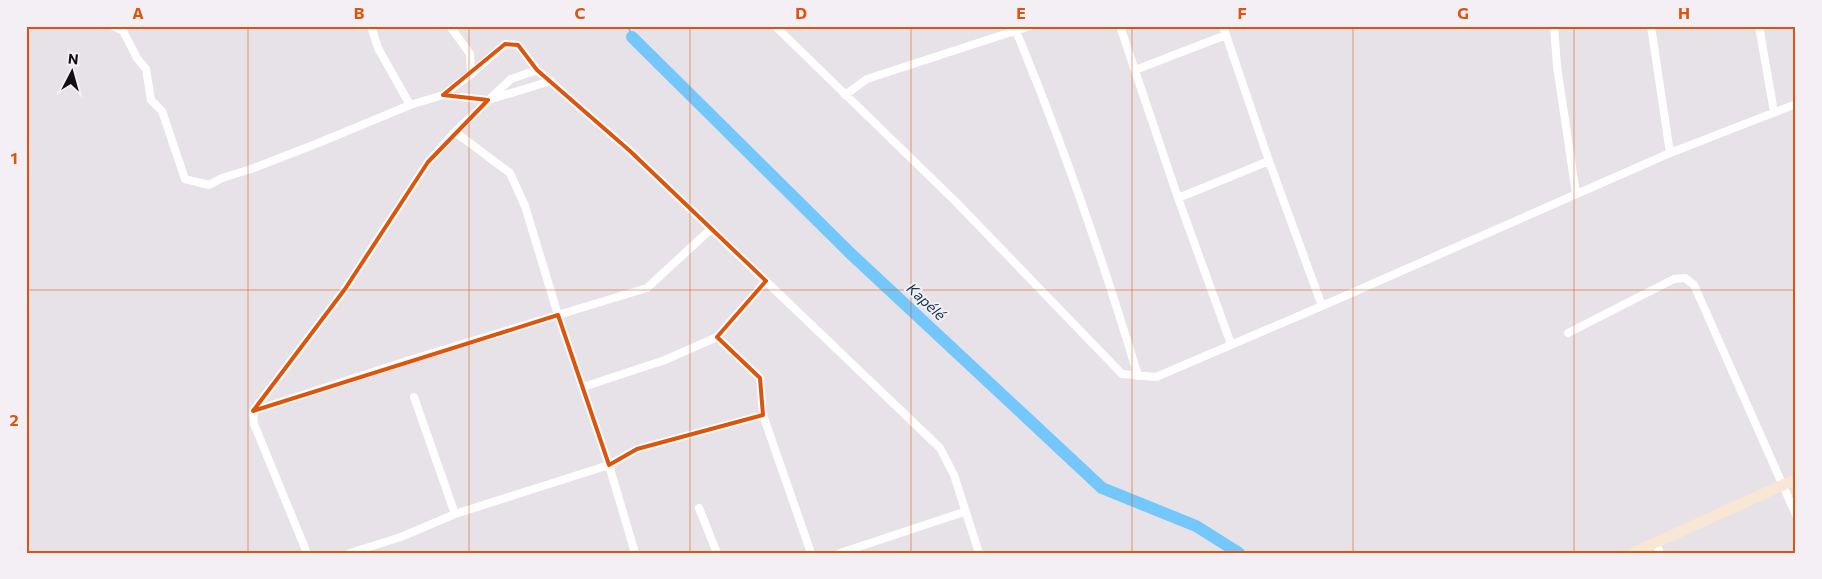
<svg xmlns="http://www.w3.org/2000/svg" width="1822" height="579" font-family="Commissioner,sans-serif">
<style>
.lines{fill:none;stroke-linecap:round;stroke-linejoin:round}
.stream{stroke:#73c7fb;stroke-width:2}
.river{stroke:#73c7fb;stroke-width:12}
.street{stroke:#fff;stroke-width:8}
.secondary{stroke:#f8e7d5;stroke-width:11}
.marked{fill:none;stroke:#dd550c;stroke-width:4;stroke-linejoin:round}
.grid{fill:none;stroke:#dd550c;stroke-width:1;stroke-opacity:0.55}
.labels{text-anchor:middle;stroke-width:4;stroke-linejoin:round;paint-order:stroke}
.water-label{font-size:15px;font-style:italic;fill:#10354b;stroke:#f4eff5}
.neatline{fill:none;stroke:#dd550c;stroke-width:2}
.grid-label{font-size:16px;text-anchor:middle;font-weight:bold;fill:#dd550c}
</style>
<rect width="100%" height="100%" fill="#e6e2e8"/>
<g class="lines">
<path class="stream" d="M628 26 632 37"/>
<path class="river" d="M632 37 849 252 1102 488 1196 526 1239 553"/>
<path class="street" d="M113 26 123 31 137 58 146 69 151 100 162 111 185 179 209 185 222 178 251 169 316 144 410 105 443 95 471 74 505 44 518 45 537 70 630 151 940 448 954 475 979 553
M371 26 378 48 410 105
M450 26 470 54 471 74
M775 26 956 202 1122 374 1156 377 1322 306 1670 153 1796 104
M1120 26 1178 198 1231 344
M1223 26 1269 161 1322 306
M1554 26 1557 66 1576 194
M1651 26 1670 153
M1759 26 1774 112
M1016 31C1063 144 1103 260 1138 376
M1135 70 1226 35
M443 95 488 100 551 81
M845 95 867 79 1030 26
M455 132 510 173 525 206 558 315 609 465 635 553
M1178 198 1269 161
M1568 333 1674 279 1685 278 1694 285 1796 515
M717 337 760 378 763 415 811 553
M583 387 665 360 717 337 766 281
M414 397 455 514
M253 411 413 359 647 288 711 229
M699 508 717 553
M1655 542 1660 553
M307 553 254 424 253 411 345 289 428 162 455 132 511 79 537 70
M350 553 401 537 455 514 609 465 637 449 763 415
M840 553 964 512"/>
<path class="secondary" d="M1633 553 1796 479"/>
</g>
<path class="marked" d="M505 44 518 45 537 70 630 151 766 281 717 337 760 378 763 415 637 449 609 465 558 315 253 411 345 289 428 162 488 100 443 95Z"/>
<path class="grid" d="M248 26V553M469 26V553M690 26V553M911 26V553M1132 26V553M1353 26V553M1574 26V553M26 290H1796"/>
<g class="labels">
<g class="water-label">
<text transform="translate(926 302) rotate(43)" y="5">Kapélé</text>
</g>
</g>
<rect width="1822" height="579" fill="none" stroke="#f4eff5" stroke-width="55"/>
<g transform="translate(72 72) rotate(6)" stroke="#f4eff5" stroke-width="4" paint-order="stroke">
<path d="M0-4L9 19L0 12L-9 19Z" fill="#121012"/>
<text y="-8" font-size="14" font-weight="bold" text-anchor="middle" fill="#121012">N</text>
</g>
<rect x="28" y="28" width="1766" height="524" class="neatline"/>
<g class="grid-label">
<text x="138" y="19">A</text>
<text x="359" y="19">B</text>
<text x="580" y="19">C</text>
<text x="801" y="19">D</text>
<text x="1021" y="19">E</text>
<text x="1242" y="19">F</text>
<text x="1463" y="19">G</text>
<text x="1684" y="19">H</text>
<text x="14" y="164">1</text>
<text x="14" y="426">2</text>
</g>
</svg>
